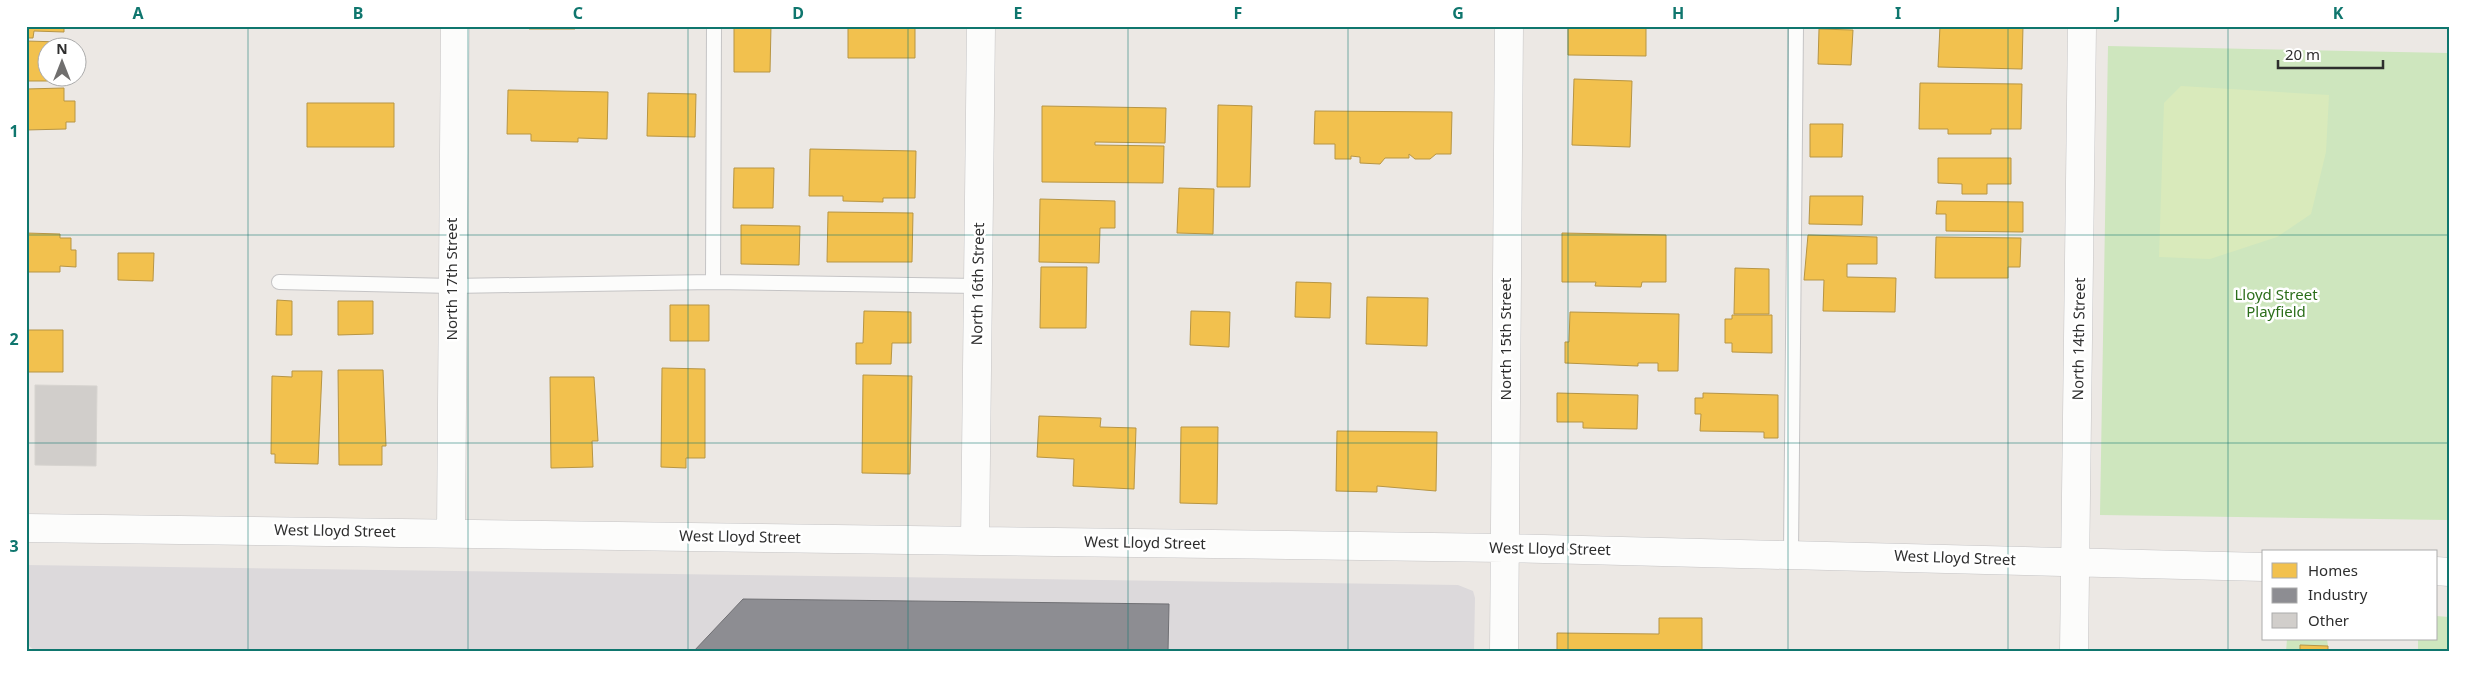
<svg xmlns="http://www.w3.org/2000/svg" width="2475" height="678" font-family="'Noto Sans',sans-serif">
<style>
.industrial{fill:#dcd9db}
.green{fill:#cee6be}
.pitch{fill:#d9eabb}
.homes{fill:#f2c14e;stroke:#b79544}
.industry{fill:#8d8d92;stroke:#707074}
.building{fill:#d1cecb;stroke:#d7d4d0}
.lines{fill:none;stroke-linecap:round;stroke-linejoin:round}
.service-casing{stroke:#c5c4c5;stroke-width:16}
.minor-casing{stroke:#c5c4c5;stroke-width:29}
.service{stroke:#fcfcfb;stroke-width:14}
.minor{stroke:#fcfcfb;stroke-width:28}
.grid{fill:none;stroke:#0f766e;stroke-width:1;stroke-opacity:0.55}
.labels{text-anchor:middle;stroke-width:5;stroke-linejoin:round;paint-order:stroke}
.street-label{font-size:15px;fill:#2e2e2e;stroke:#fff}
.park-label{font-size:15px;fill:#2c6e1b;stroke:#fff}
.neatline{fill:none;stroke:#0f766e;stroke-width:2}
.grid-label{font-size:16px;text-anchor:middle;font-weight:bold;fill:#0f766e}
</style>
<rect width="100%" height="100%" fill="#ece8e4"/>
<path class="industrial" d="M26 565 1458 585 1473 591 1475 598 1474 652H36L26 643Z"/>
<path class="green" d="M2108 46 2449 53V520L2100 515Z
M2436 616 2449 617V652H2418V639H2436Z
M2287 639H2327L2328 646 2300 645V652H2286Z"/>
<path class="pitch" d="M2181 86 2329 95 2326 152 2311 214 2277 237 2210 259 2159 257 2164 103Z"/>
<path class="homes" d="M26 26H64V32L34 31 33 38H26Z
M529 26H575V29H529Z
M734 26H771L770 72H734Z
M848 26H915V58H848Z
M1568 26H1646V56L1568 55Z
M1940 26H2023L2022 69 1938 67Z
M1819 29 1853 30 1851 65 1818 64Z
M26 41 60 42V45H72V48H48V78H63V81H26Z
M1574 79 1632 81 1630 147 1572 145Z
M1920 83 2022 84 2021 129H1991V134H1948V129H1919Z
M64 88V101H75V122H66V129L26 130V89Z
M508 90 608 92 607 139 578 138V142L531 141V134H507Z
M648 93 696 94 695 137 647 136Z
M307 103H394V147H307Z
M1218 105 1252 106 1250 187H1217Z
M1042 106 1166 108 1165 143 1095 142V145L1164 146 1163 183 1042 182Z
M1315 111 1452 112 1451 154H1436L1430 159H1415L1409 154V158H1385L1380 164 1360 163V157L1351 156V159H1335V144H1314Z
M1810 124H1843L1842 157H1810Z
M810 149 916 151 915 198H883V202L843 201V196H809Z
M1938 158H2011V184H1987V194H1962V184L1938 183Z
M734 168H774L773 208H733Z
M1179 188 1214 189 1213 234 1177 233Z
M1810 196H1863L1862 225 1809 224Z
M1040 199 1115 201V228H1100L1099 263 1039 262Z
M1937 201 2023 202V232L1946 231V214H1936Z
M828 212 913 213 912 262H827Z
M741 225 800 226 799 265 741 264Z
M26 233 60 234V238H71V250H76V267L60 266V272H26Z
M1562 233 1666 235V282H1642L1641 287 1595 286 1596 282H1562Z
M1808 235 1877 237V264H1847V277L1896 278 1895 312 1823 311 1824 280H1804Z
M1936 237 2021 238 2020 267H2008V278H1935Z
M118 253H154L153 281 118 280Z
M1041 267H1087L1086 328H1040Z
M1735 268 1769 269V314H1734Z
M1296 282 1331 283 1330 318 1295 317Z
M1367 297 1428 298 1427 346 1366 344Z
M277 300 292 301V335H276Z
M338 301H373V334L338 335Z
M670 305H709V341H670Z
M864 311 911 312V343H892L891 364H856V343H863Z
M1191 311 1230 312 1229 347 1190 345Z
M1570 312 1679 314 1678 371H1658V363H1638V366L1565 363V342H1569Z
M1732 315H1772V353L1732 352V343H1725V319H1732Z
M26 330H63V372H26Z
M662 368 705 369V458H686V468L661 467Z
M338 370H383L386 446H382V465H339Z
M292 371H322L318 464 275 463V454H271L272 376 292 377Z
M863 375 912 376 910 474 862 473Z
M550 377H594L598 441H592L593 467 551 468Z
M1557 393 1638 395 1637 429 1583 428V422H1557Z
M1703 393 1778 395V438H1764V432L1700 431 1701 414H1695V398H1703Z
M1039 416 1101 418 1100 427 1136 428 1134 489 1073 486 1074 459 1037 457Z
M1181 427H1218L1217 504 1180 503Z
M1337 431 1437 432 1436 491 1377 486V492L1336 491Z
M1659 618H1702V652H1557V633L1659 634Z
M2300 645 2328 646V652H2300Z"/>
<path class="industry" d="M743 599 1169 604 1168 652H693Z"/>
<path class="building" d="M35 385 97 386 96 466 35 465Z"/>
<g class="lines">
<g class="service-casing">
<path id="service" d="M279 282 452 286 713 282 978 286
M713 282 714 26
M1791 553 1796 26"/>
</g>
<g class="minor-casing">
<path id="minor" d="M26 528 1504 548 2264 567
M451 532 455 26
M975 541 981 26
M2436 571 2449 572
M1504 652 1509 26
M2074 652 2082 26"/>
</g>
<use href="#service" class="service"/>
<use href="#minor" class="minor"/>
</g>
<path class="grid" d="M248 26V652M468 26V652M688 26V652M908 26V652M1128 26V652M1348 26V652M1568 26V652M1788 26V652M2008 26V652M2228 26V652M26 235H2449M26 443H2449"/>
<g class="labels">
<g class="street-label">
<text transform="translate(452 279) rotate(-90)" y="5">North 17th Street</text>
<text transform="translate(978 284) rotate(-89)" y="5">North 16th Street</text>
<text transform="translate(1506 339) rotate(-90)" y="5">North 15th Street</text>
<text transform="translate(2079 339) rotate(-89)" y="5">North 14th Street</text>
<text transform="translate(335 531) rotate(1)" y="5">West Lloyd Street</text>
<text transform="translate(740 537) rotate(1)" y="5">West Lloyd Street</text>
<text transform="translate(1145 543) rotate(1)" y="5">West Lloyd Street</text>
<text transform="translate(1550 549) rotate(1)" y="5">West Lloyd Street</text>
<text transform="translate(1955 558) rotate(2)" y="5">West Lloyd Street</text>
</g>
<g class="park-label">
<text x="2276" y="300">Lloyd Street<tspan x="2276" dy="17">Playfield</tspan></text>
</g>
</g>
<rect width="2475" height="678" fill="none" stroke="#ffffff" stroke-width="55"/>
<rect x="2262" y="550" width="175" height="90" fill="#ffffff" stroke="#ababab"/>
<rect x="2272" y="563" width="25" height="15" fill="#f2c14e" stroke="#ababab"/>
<text x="2308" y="576" font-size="15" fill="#2e2e2e">Homes</text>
<rect x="2272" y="588" width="25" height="15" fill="#8d8d92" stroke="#ababab"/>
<text x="2308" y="600" font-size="15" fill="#2e2e2e">Industry</text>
<rect x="2272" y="613" width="25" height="15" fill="#d1cecb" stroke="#ababab"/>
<text x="2308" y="626" font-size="15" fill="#2e2e2e">Other</text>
<g transform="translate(62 62)"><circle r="24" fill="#ffffff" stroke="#ababab"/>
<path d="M0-4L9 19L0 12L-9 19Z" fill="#706f6e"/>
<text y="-8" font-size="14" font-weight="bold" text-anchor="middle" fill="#2e2e2e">N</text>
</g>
<path d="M2278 60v8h105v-8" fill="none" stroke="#2e2e2e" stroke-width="2.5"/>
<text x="2285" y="60" font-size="15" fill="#2e2e2e" stroke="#ffffff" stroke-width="4" paint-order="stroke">20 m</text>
<rect x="28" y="28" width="2420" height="622" class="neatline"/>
<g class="grid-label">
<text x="138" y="19">A</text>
<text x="358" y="19">B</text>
<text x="578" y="19">C</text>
<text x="798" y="19">D</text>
<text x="1018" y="19">E</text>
<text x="1238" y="19">F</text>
<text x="1458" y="19">G</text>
<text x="1678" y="19">H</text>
<text x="1898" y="19">I</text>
<text x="2118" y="19">J</text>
<text x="2338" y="19">K</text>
<text x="14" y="137">1</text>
<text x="14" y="345">2</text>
<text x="14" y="552">3</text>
</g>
</svg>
